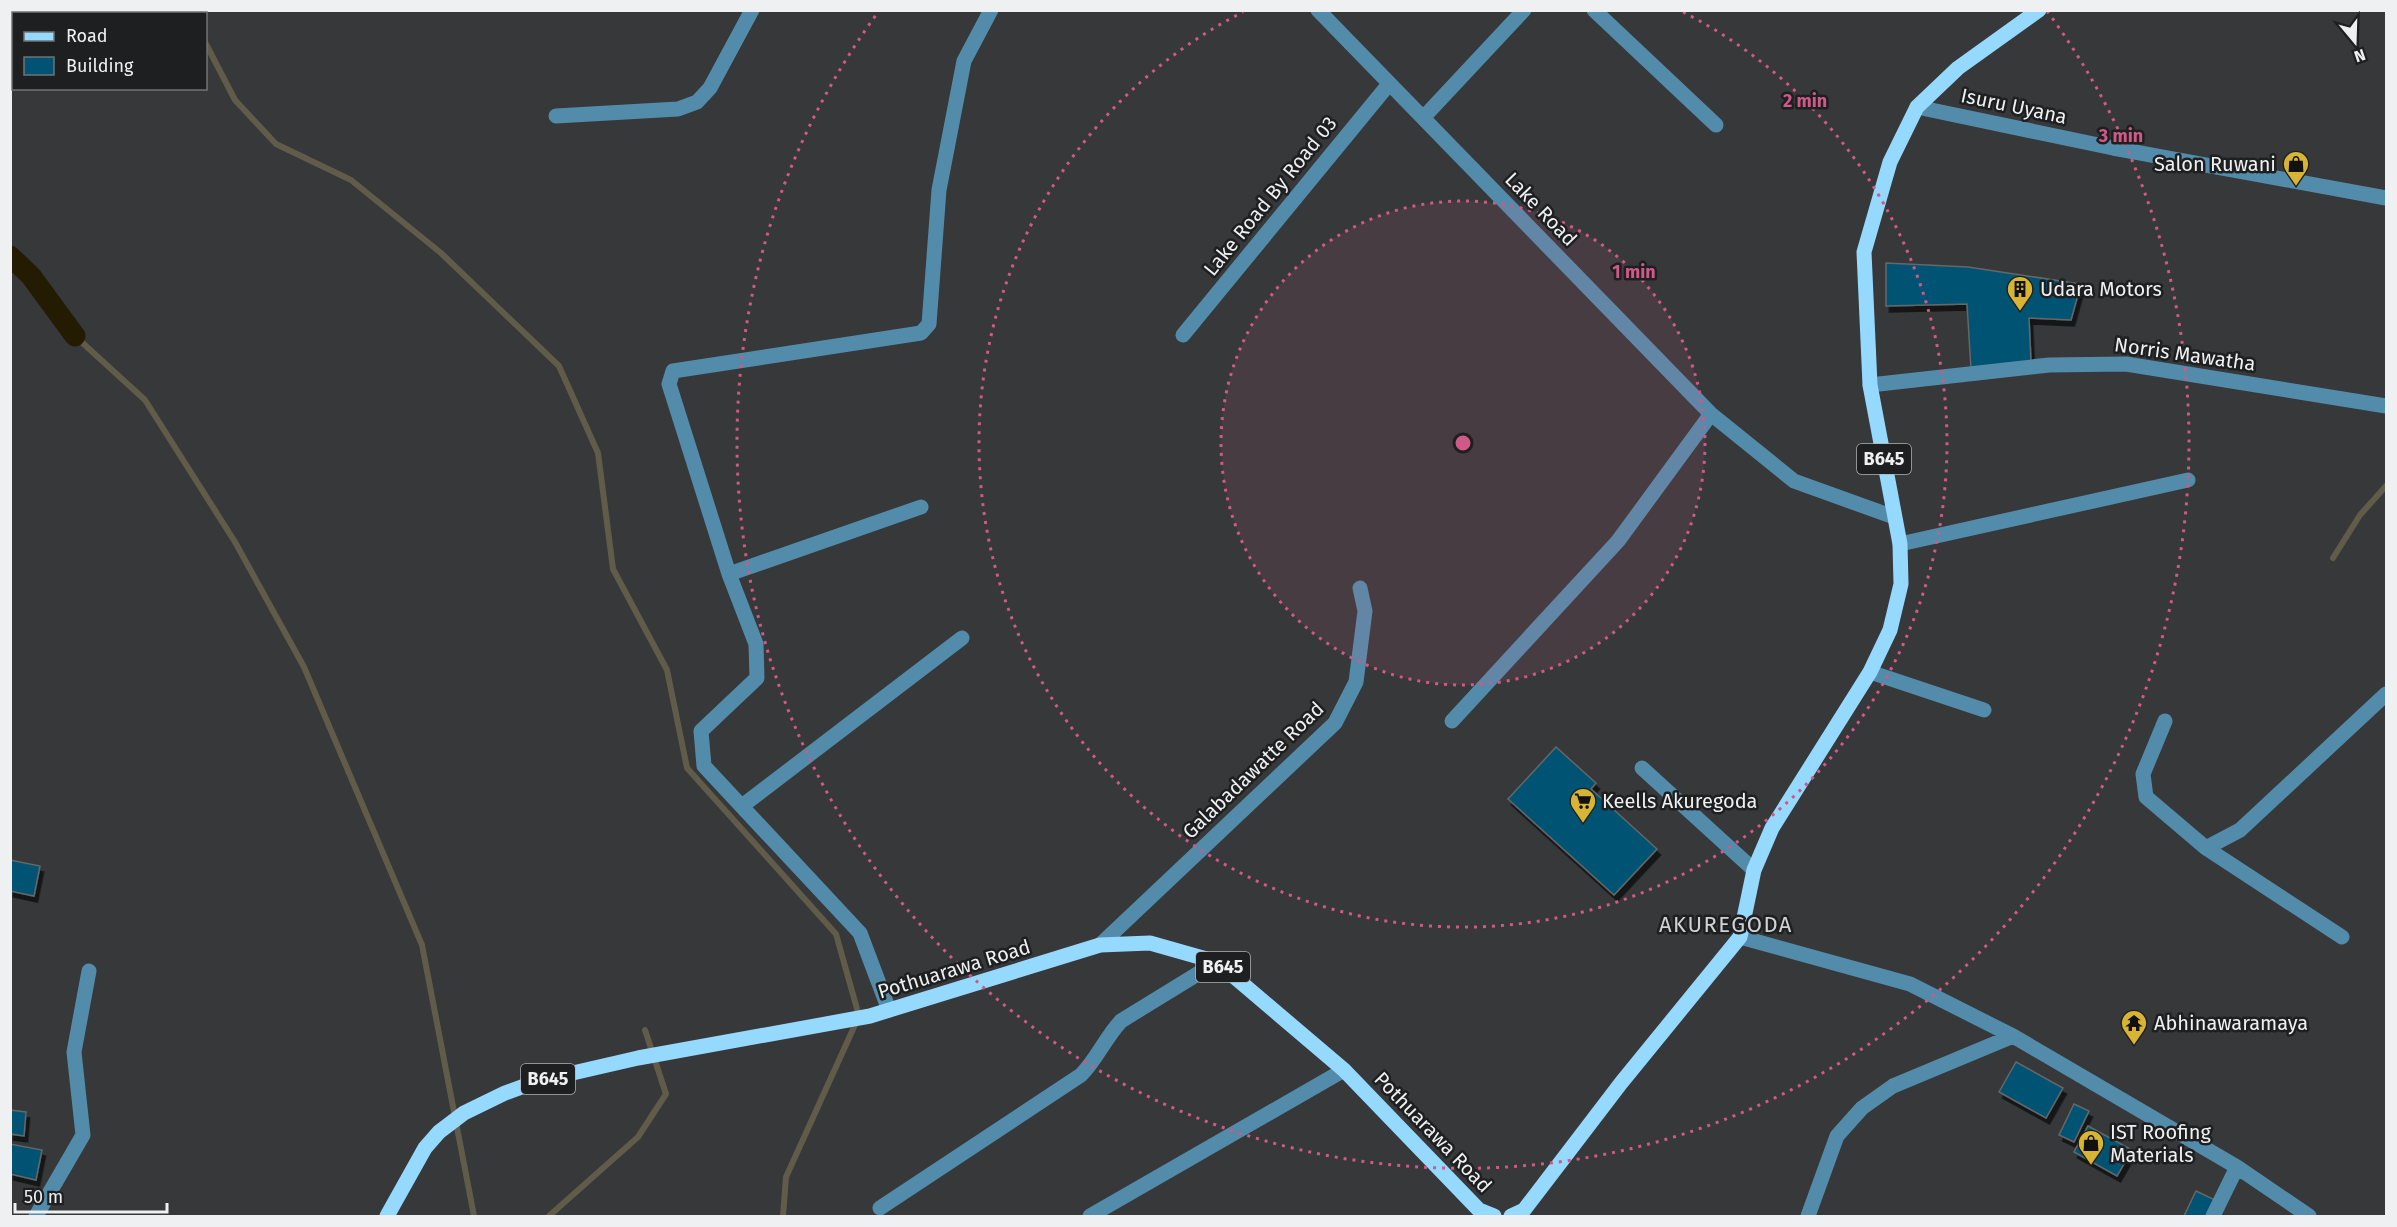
<svg xmlns="http://www.w3.org/2000/svg" width="2397" height="1227" font-family="'Fira Sans',sans-serif">
<style>
.lines{fill:none;stroke-linecap:round;stroke-linejoin:round}
.stream{stroke:#615c4a;stroke-width:6}
.canal{stroke:#241c02;stroke-width:21}
.building{fill:#005373;stroke:#646768;stroke-width:1.5;filter:url(#shadow)}
.minor{stroke:#528caa;stroke-width:15}
.major{stroke:#95d9fe;stroke-width:15}
.ring{fill:none;stroke:#cf5988;stroke-width:3;stroke-dasharray:3 6}
.labels{text-anchor:middle;stroke-width:5;stroke-linejoin:round;paint-order:stroke}
.shield{fill:#1e1f20;stroke:#b0b1b2;stroke-width:1.5}
.shield-label{font-size:18px;font-weight:bold;fill:#eef0f1}
.street-label{font-size:20px;fill:#eef0f1;stroke:#1e1f20}
.poi-label{font-size:20px;fill:#eef0f1;stroke:#1e1f20;text-anchor:start}
.quarter-label{font-size:22px;letter-spacing:1.5px;fill:#cfd2d4;stroke:#1e1f20}
.centre{fill:#cf5988;stroke:#1e1f20;stroke-width:3}
.ring-label{font-size:18px;text-anchor:middle;font-weight:bold;fill:#cf5988;stroke:#1e1f20;stroke-width:5;stroke-linejoin:round;paint-order:stroke}
</style>
<defs>
<filter id="shadow"><feDropShadow dx="3.5" dy="6" stdDeviation="0" flood-color="#0009"/></filter>
</defs>
<rect width="100%" height="100%" fill="#363839"/>
<g class="lines">
<path class="stream" d="M188 10 190 14
M206 44 235 100 276 144 351 180 441 253 559 366 598 453 613 569 667 670 687 768 836 934 859 1016 786 1177 783 1216
M75 336 145 400 235 542 304 667 422 945 474 1216
M2333 558 2360 515 2386 486
M549 1216 638 1137 666 1094 645 1030"/>
<path class="canal" d="M10 256 31 276 75 336"/>
</g>
<path class="building" d="M1886 263 1968 267 2081 284 2071 320 2029 318 2031 362 1971 369 1967 304 1886 306Z
M1556 747 1596 783 1591 789 1657 849 1614 895 1508 799Z
M10 860 40 866 34 896 10 891Z
M2016 1062 2063 1088 2046 1118 1999 1092Z
M2074 1104 2089 1111 2074 1142 2059 1135Z
M10 1110 26 1112 24 1136 10 1134Z
M2088 1126 2132 1150 2117 1176 2074 1152Z
M10 1144 42 1150 36 1180 10 1174Z
M2196 1191 2215 1200 2207 1216H2184Z"/>
<g class="lines">
<path class="minor" d="M1318 10 1711 414 1794 481 1894 517
M1594 10 1716 125
M1917 107 2113 148 2386 198
M556 116 678 109 697 102 710 88 752 10
M1423 118 1524 10
M1183 335 1389 84
M1870 385 2049 365 2126 364 2386 406
M1900 544 2188 480
M729 574 921 507
M1870 672 1984 710
M1452 721 1618 541 1711 414
M2165 721 2143 774 2146 797 2206 848 2240 830 2386 694
M1642 768 1754 870
M742 806 962 638
M2206 848 2342 937
M1740 937 1910 984 2013 1036 2237 1167 2309 1216
M1100 945 1335 723 1356 682 1365 611 1360 588
M889 1010 860 933 704 766 701 731 757 678 756 644 729 574 669 384 673 371 921 333 929 324 939 190 964 61 991 10
M880 1208 1081 1075C1097 1059 1105 1038 1121 1021L1217 962
M36 1216 83 1135 74 1052 89 971
M1090 1216 1344 1070
M1808 1216 1837 1136 1862 1108 1893 1086 2013 1036
M2213 1216 2237 1167"/>
<path class="major" d="M387 1216 425 1148 439 1132 464 1113 505 1093 538 1081 638 1058 870 1016 1100 945 1150 943 1217 962 1344 1070 1479 1210 1494 1216
M1511 1216 1524 1210 1621 1083 1740 937 1754 870 1772 828 1870 672 1890 630 1901 584 1900 544 1870 385 1864 252 1890 162 1917 107 1958 68 2039 10"/>
</g>
<circle cx="1463" cy="443" r="242" fill="#cf5988" fill-opacity=".12"/>
<g class="ring">
<circle cx="1463" cy="443" r="242"/>
<path d="M1683 12A484 484 0 1 1 1243 12"/>
<path d="M2047 11A726 726 0 1 1 879 11"/>
</g>
<defs>
<g id="shop-pin" transform="scale(1.35)"><path d="M0 17L-7.5 6A9.5 9.5 0 1 1 7.5 6Z" fill="#d7b434" stroke="#1e1f20"/><path d="M-5-2.5h2.3a2.7 3.5 0 0 1 5.4 0H5L5.5 6h-11ZM-1.5-2.5h3a1.5 2.3 0 0 0-3 0Z" fill="#111"/></g>
<g id="building-pin" transform="scale(1.35)"><path d="M0 17L-7.5 6A9.5 9.5 0 1 1 7.5 6Z" fill="#d7b434" stroke="#1e1f20"/><path d="M-4-6H4V6H1V3H-1V6H-4ZM-2.5-4.3h1.7v1.8h-1.7ZM.8-4.3h1.7v1.8H.8ZM-2.5-1h1.7V.8h-1.7ZM.8-1h1.7V.8H.8Z" fill="#111"/></g>
<g id="supermarket-pin" transform="scale(1.35)"><path d="M0 17L-7.5 6A9.5 9.5 0 1 1 7.5 6Z" fill="#d7b434" stroke="#1e1f20"/><path d="M-6-5.5h2.5l.6 2H6L4.5 2H-2.5L-4.4-4H-6ZM-1.5 3.2a1.3 1.3 0 1 0 .1 0ZM3 3.2a1.3 1.3 0 1 0 .1 0Z" fill="#111"/></g>
<g id="temple-pin" transform="scale(1.35)"><path d="M0 17L-7.5 6A9.5 9.5 0 1 1 7.5 6Z" fill="#d7b434" stroke="#1e1f20"/><path d="M0-6L5-2H3V0L6.5 2.5H4V6H1.5V3h-3V6H-4V2.5H-6.5L-3 0V-2H-5Z" fill="#111"/></g>
</defs>
<g fill-rule="evenodd">
<use href="#shop-pin" x="2296" y="164"/>
<use href="#building-pin" x="2020" y="289"/>
<use href="#supermarket-pin" x="1583" y="801"/>
<use href="#temple-pin" x="2134" y="1023"/>
<use href="#shop-pin" x="2091" y="1143"/>
</g>
<g class="labels">
<g class="shield">
<rect x="1857" y="444" width="54" height="30" rx="4.5"/>
<rect x="1196" y="952" width="54" height="30" rx="4.5"/>
<rect x="521" y="1064" width="54" height="30" rx="4.5"/>
</g>
<g class="shield-label">
<text x="1884" y="465">B645</text>
<text x="1223" y="973">B645</text>
<text x="548" y="1085">B645</text>
</g>
<g class="street-label">
<text transform="translate(2014 106) rotate(12)" y="7">Isuru Uyana</text>
<text transform="translate(1270 196) rotate(-51)" y="7">Lake Road By Road 03</text>
<text transform="translate(1541 209) rotate(46)" y="7">Lake Road</text>
<text transform="translate(2185 354) rotate(8)" y="7">Norris Mawatha</text>
<text transform="translate(1253 770) rotate(-44)" y="7">Galabadawatte Road</text>
<text transform="translate(954 969) rotate(-17)" y="7">Pothuarawa Road</text>
<text transform="translate(1433 1132) rotate(46)" y="7">Pothuarawa Road</text>
</g>
<g class="poi-label">
<text x="2276" y="171" text-anchor="end">Salon Ruwani</text>
<text x="2040" y="296">Udara Motors</text>
<text x="1602" y="808">Keells Akuregoda</text>
<text x="2154" y="1030">Abhinawaramaya</text>
<text x="2110" y="1139">IST Roofing<tspan x="2110" dy="23">Materials</tspan></text>
</g>
<g class="quarter-label">
<text x="1726" y="932">AKUREGODA</text>
</g>
</g>
<circle cx="1463" cy="443" r="9" class="centre"/>
<g class="ring-label">
<text x="1805" y="107">2 min</text>
<text x="2121" y="142">3 min</text>
<text x="1634" y="278">1 min</text>
</g>
<rect width="2397" height="1227" fill="none" stroke="#eef0f1" stroke-width="24"/>
<rect x="12" y="12" width="195" height="78" fill="#1e1f20" stroke="#717374" stroke-width="1.5"/>
<rect x="24" y="32" width="30" height="9" fill="#95d9fe" stroke="#717374" stroke-width="1.5"/>
<text x="66" y="42" font-size="18" fill="#eef0f1">Road</text>
<rect x="24" y="57" width="30" height="18" fill="#005373" stroke="#717374" stroke-width="1.5"/>
<text x="66" y="72" font-size="18" fill="#eef0f1">Building</text>
<g transform="translate(2355 42) rotate(161)" stroke="#1e1f20" stroke-width="4.5" paint-order="stroke">
<path d="M0-4.5L10 22L0 15L-10 22Z" fill="#eef0f1"/>
<text y="-9" font-size="16" font-weight="bold" text-anchor="middle" fill="#eef0f1">N</text>
</g>
<path d="M15 1203v9h152v-9" fill="none" stroke="#eef0f1" stroke-width="3"/>
<text x="24" y="1203" font-size="18" fill="#eef0f1" stroke="#1e1f20" stroke-width="4.5" paint-order="stroke">50 m</text>
</svg>
